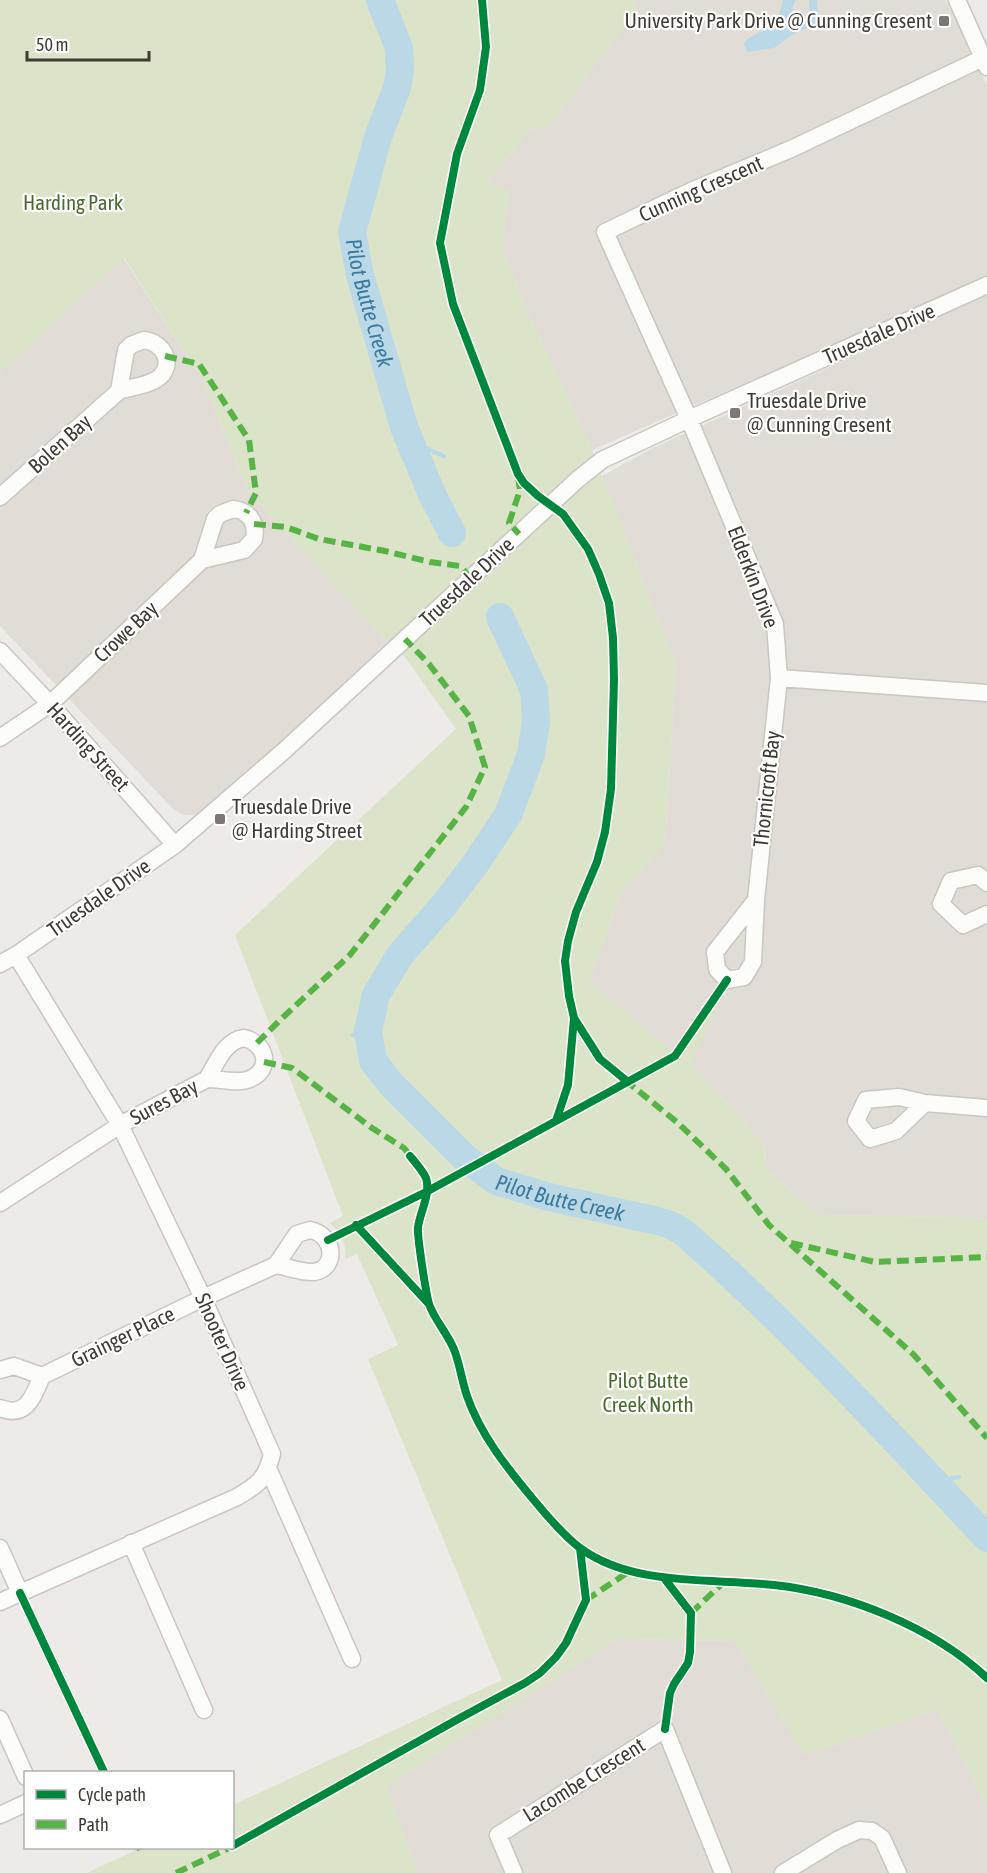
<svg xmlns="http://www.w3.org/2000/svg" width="987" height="1873" font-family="'Asap Condensed',sans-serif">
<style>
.residential{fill:#e1dcd5}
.green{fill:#dbe4c9}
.water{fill:#bbd8e6}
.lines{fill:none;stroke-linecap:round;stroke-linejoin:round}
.stream{stroke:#bbd8e6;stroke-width:4.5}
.river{stroke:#bbd8e6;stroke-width:28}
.minor-casing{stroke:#c9c6c3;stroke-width:19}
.minor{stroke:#fcfcfb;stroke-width:16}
.quiet{stroke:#57b346;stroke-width:6;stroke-dasharray:12 6;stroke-linecap:butt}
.cycleway-casing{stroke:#fff;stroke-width:11}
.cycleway{stroke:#00873e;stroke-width:8}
.poi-dot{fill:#7d7873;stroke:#fff;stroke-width:2}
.labels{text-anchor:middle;stroke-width:4.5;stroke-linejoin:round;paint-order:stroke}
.poi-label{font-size:21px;fill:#413b35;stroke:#fff;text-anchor:start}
.street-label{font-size:21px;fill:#413b35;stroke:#fff}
.park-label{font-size:21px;fill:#4a6b30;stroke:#fff}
.water-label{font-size:22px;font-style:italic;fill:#3b7b9f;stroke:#fff}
</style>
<rect width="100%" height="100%" fill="#edeae7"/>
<path class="residential" d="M633 0H945L965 38 987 86V277L592 450 529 315 502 247 509 190 487 182 530 130 549 126 638 9Z
M123 258 201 377 248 492 387 642 220 800 205 812 195 815H184L173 809 0 626V373Z
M987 295V1219L965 1217 818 1215 765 1167 766 1146 691 1064 718 986 674 1053 589 982 622 891 665 844 676 665 602 476 653 448Z
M617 1639 734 1641 805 1755 938 1710 987 1807V1873H418L386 1787Z"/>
<path class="green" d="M0 0H633L638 9 549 126 530 130 487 182 509 190 502 247 529 315 592 450 676 665 665 844 622 891 589 982 674 1052 718 986 724 990 691 1064 766 1146 765 1167 818 1215 965 1217 987 1219V1807L938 1710 805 1755 734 1641 617 1639 386 1787 418 1873H87L134 1851 133 1848H232L233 1805 502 1680 368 1359 398 1345 357 1254 345 1259C347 1242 341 1235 330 1223L343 1216 235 935 456 729 405 657 387 642 248 492 201 377 124 258 0 373Z
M33 1607 110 1772H98L23 1612Z"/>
<path class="water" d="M783 0H796L793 6 792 16 795 20C809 23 811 10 809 0H817L819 22 790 36 774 48 747 52 744 45 745 41C768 25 776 32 783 0Z"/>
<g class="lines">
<path class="stream" d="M408 436 425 448 444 456
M396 440 404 427
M353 1035 362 1033 369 1026
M900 1458 903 1453 902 1447
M929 1476 943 1480 959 1477"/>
<g class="river">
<path id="s1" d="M380 0 399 48 400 70 397 88 378 137 352 232 360 275 404 427 432 494 452 533"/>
<path id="s2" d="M500 617 534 690 536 722 531 754 509 813 476 863 444 905 400 955 376 995 368 1031 373 1061 391 1084 464 1157 496 1181 549 1197 653 1220 668 1224 682 1231C791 1326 888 1433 987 1538"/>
</g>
<g class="minor-casing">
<path id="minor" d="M957 0 987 67
M983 58 791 149 691 191 605 232 689 419 775 624 779 678 987 693
M144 340C164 342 176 366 157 379 147 386 131 387 119 391L126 350 131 345Z
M0 497 119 391
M233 509C250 511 257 523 254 539L244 550 202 560 215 519 220 514Z
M0 651 50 704 175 845
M0 738 50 704 202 560
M987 883 978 875 951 881 941 904 963 925 987 914
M756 900 715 952 717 969 727 980 744 977 753 962 756 900 779 678
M0 964 16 955 175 845 285 750 577 480 602 460 689 419 987 285
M244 1038C266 1043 273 1069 250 1079 239 1084 220 1079 207 1079 217 1063 224 1041 244 1038Z
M925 1103 896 1131 870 1139 856 1121 866 1100 899 1097 925 1103 987 1108
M0 1203 120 1125 207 1079
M310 1230C336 1235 337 1269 314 1272 303 1273 287 1267 276 1265L297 1234Z
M0 1370 14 1366 42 1376
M0 1408C27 1419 33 1396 42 1376L203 1298 276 1265
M268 1468 352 1659
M131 1543 204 1710
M0 1548 20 1593
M0 1602 237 1497C258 1485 266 1479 272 1454L203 1298 120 1125 16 955
M0 1719 26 1777
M0 1815 26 1803
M514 1873 498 1835 665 1729 723 1873
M783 1873 837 1840 859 1830 872 1831 882 1838 898 1873"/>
</g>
<use href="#minor" class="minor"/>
<path class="quiet" d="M165 356 199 364 249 440 256 493 246 513
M518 477 520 490 509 523 519 534
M254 524 286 527 319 539 385 551 430 562 460 566 471 578
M257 1043 279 1021 350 955 466 807 485 767 469 716 429 664 405 639
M264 1062 292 1068 372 1128 404 1148 412 1158
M625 1080 678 1123 726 1169 769 1225 914 1355 987 1438
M791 1243 875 1262 987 1257
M586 1600 630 1571
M691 1613 725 1581
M139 1848 140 1850
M176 1873 229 1848"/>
<g class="cycleway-casing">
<path id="cycleway" d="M482 0 486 47 480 90 457 154 440 243 453 304 518 474 524 483 538 496 563 514 588 549 599 574 609 603 613 638 614 680 611 789 605 832 597 862 576 912 568 941 565 961 569 996 574 1018 568 1085 556 1121
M574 1018 600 1059 628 1082
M410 1156C415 1162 423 1171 426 1178 431 1194 420 1212 418 1227 417 1237 426 1293 429 1304 435 1321 449 1335 455 1352 460 1366 462 1381 467 1396 480 1434 507 1468 533 1499 547 1516 563 1535 580 1548 633 1587 711 1578 774 1585 847 1593 933 1627 987 1678
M356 1225 429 1304
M328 1240 426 1192 675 1056 727 980
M664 1578 691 1613 690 1652 688 1663 674 1684 670 1693 665 1729
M20 1593 104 1772
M232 1846 460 1718 525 1683 540 1673 556 1657 566 1643 586 1600 580 1548"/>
</g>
<use href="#cycleway" class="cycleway"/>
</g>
<g class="poi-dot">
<rect x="938" y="15" width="12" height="12" rx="3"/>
<rect x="729" y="407" width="12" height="12" rx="3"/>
<rect x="214" y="813" width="12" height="12" rx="3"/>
</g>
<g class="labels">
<g class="poi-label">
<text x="932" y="28" text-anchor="end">University Park Drive @ Cunning Cresent</text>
<text x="747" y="408">Truesdale Drive<tspan x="747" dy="24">@ Cunning Cresent</tspan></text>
<text x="232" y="814">Truesdale Drive<tspan x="232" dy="24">@ Harding Street</tspan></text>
</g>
<g class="street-label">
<text transform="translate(701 189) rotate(-24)" y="7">Cunning Crescent</text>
<text transform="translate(879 334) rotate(-24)" y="7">Truesdale Drive</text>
<text transform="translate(60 444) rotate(-42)" y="7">Bolen Bay</text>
<text transform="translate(753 577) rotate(69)" y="7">Elderkin Drive</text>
<text transform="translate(467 582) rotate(-43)" y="7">Truesdale Drive</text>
<text transform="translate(126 632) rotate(-43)" y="7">Crowe Bay</text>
<text transform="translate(88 747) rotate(48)" y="7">Harding Street</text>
<text transform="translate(767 789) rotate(-84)" y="7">Thornicroft Bay</text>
<text transform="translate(99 898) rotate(-35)" y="7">Truesdale Drive</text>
<text transform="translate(164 1102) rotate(-28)" y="7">Sures Bay</text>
<text transform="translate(123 1337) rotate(-26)" y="7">Grainger Place</text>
<text transform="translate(222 1342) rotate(66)" y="7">Shooter Drive</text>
<text transform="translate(584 1780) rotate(-32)" y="7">Lacombe Crescent</text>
</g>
<g class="park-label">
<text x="73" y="210">Harding Park</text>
<text x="648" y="1388">Pilot Butte<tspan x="648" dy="24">Creek North</tspan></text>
</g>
<g class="water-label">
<text dy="8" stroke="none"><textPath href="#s1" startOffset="316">Pilot Butte Creek</textPath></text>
<text dy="8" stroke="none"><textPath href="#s2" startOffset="740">Pilot Butte Creek</textPath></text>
</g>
</g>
<rect x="24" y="1771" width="210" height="78" fill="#ffffff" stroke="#b3b1ae" stroke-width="1.5"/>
<rect x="36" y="1790" width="30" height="9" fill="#00873e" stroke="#b3b1ae" stroke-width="1.5"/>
<text x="78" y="1801" font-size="18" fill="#413b35">Cycle path</text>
<rect x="36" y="1820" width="30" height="9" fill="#57b346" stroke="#b3b1ae" stroke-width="1.5"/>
<text x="78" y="1831" font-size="18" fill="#413b35">Path</text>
<path d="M27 51v9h122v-9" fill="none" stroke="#413b35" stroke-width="3"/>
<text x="36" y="51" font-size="18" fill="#413b35" stroke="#ffffff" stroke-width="4.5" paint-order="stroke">50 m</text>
</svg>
